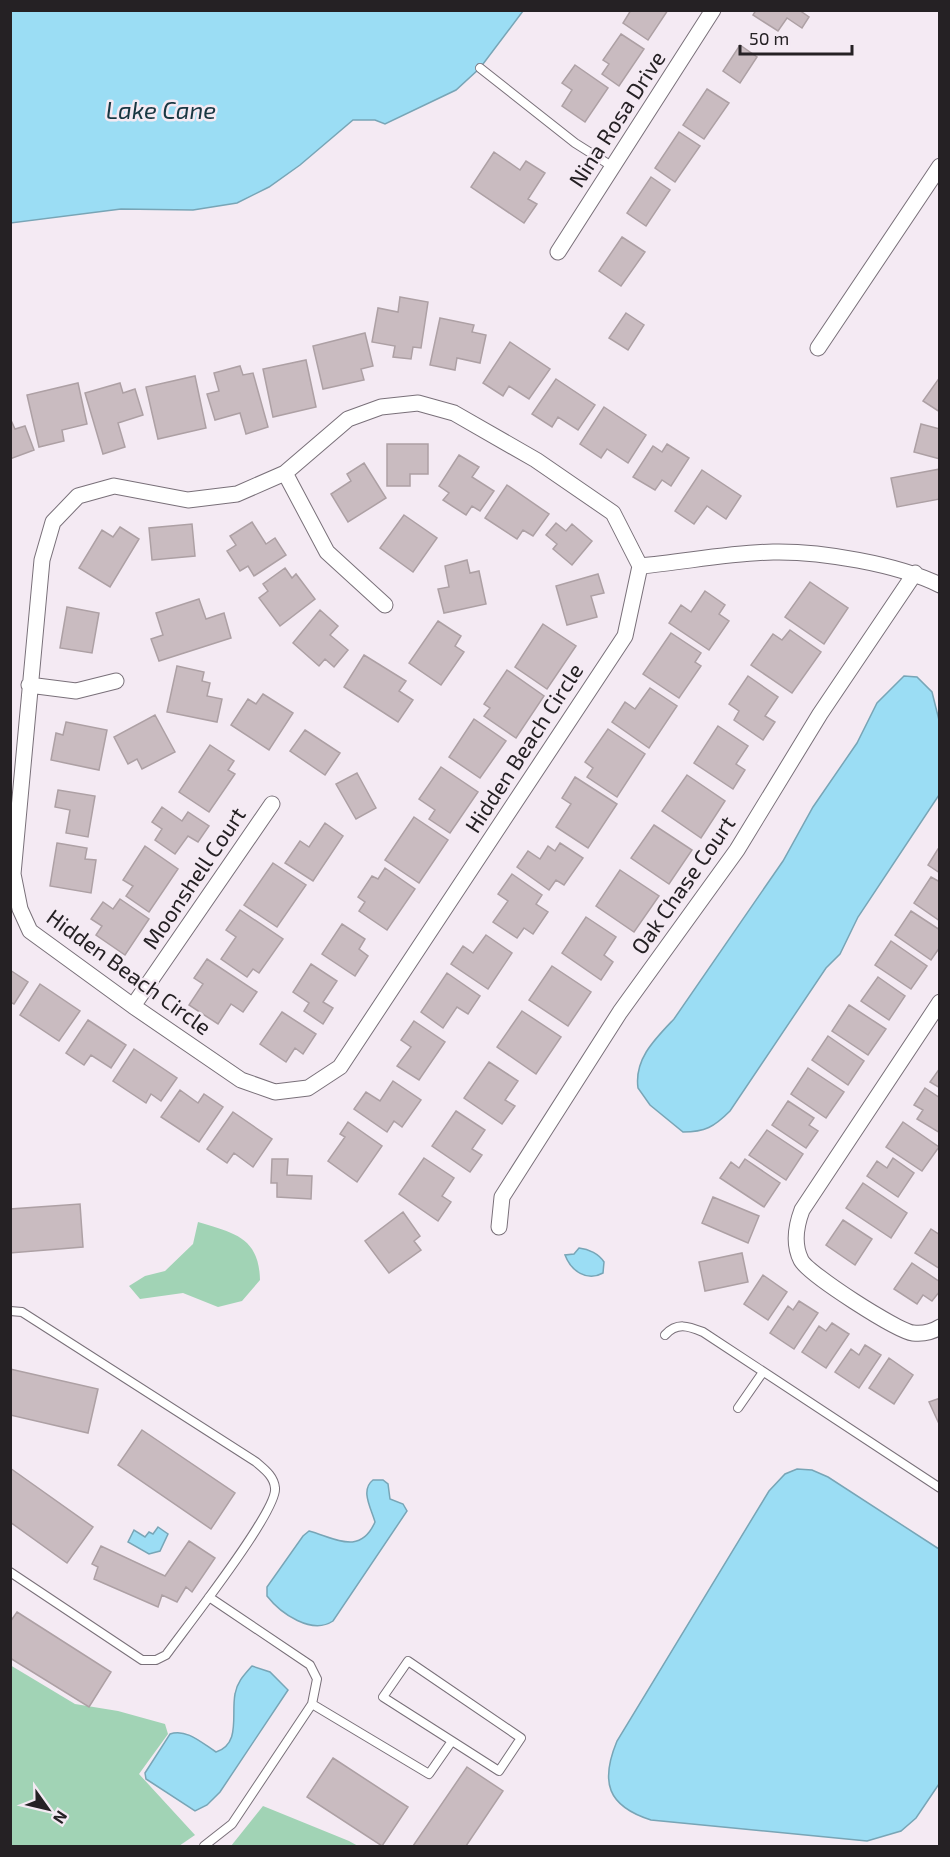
<svg xmlns="http://www.w3.org/2000/svg" width="950" height="1857" font-family="'Exo 2',sans-serif">
<style>
.green{fill:#a1d3b5}
.water{fill:#9bddf4;stroke:#78a5b6;stroke-width:1.5}
.building{fill:#c9bbc0;stroke:#ada0a4;stroke-width:1.5}
.lines{fill:none;stroke-linecap:round;stroke-linejoin:round}
.service-casing{stroke:#797079;stroke-width:10}
.minor-casing{stroke:#797079;stroke-width:17}
.service{stroke:#fff;stroke-width:8}
.minor{stroke:#fff;stroke-width:15}
.labels{text-anchor:middle;stroke-width:5;stroke-linejoin:round;paint-order:stroke}
.street-label{font-size:22px;fill:#252124;stroke:#f4eaf3}
.water-label{font-size:24px;font-style:italic;fill:#183742;stroke:#f4eaf3}
</style>
<rect width="100%" height="100%" fill="#f4eaf3"/>
<path class="green" d="M198 1222C234 1233 259 1237 260 1280L242 1301 218 1307 183 1293 140 1299 129 1286 145 1276 165 1271 193 1244Z
M10 1665 75 1704 118 1711 165 1724 168 1734 139 1774 195 1835 179 1846H11Z
M263 1806 349 1841 358 1846H231Z"/>
<path class="water" d="M10 11H523L480 68 456 90 385 124 375 120H353L300 165 269 187 237 203 193 210 121 209 11 223Z
M904 676 917 677 932 692 939 720V795L858 917 840 954 826 968 730 1111C714 1127 705 1132 683 1132L650 1105 638 1088C634 1059 655 1039 674 1019L783 861 813 807 857 743 877 703Z
M579 1248C589 1249 599 1254 604 1262L603 1273C587 1282 571 1271 565 1255L574 1254Z
M797 1469 812 1470 828 1477 939 1549V1784L916 1818 901 1831 867 1841 651 1820C607 1806 600 1782 617 1741L769 1491 785 1474Z
M373 1480H383L388 1484 390 1499 403 1504 407 1511 333 1621C312 1635 281 1614 267 1596V1587L303 1536 309 1531C335 1538 360 1556 375 1522 371 1508 360 1490 373 1480Z
M158 1527 168 1534 160 1551 149 1554 128 1542 134 1530 145 1537 149 1532 153 1534Z
M252 1666 270 1672 288 1690 220 1792 207 1805 195 1811 146 1779 145 1773 170 1734C186 1728 202 1743 216 1752 241 1744 231 1715 235 1694 237 1682 244 1675 252 1666Z"/>
<path class="building" d="M631 10H668L648 40 623 23Z
M756 10H799L809 17 802 28 787 18 778 31 753 15Z
M621 34 644 49 619 86 602 74 609 64 603 60Z
M740 45 757 57 740 83 723 71Z
M575 65 608 88 585 122 562 106 572 90 562 83Z
M707 89 729 103 704 139 683 125Z
M679 132 700 146 675 182 655 168Z
M494 152 520 170 526 161 545 173 528 199 537 204 524 223 471 187Z
M651 177 670 190 646 226 627 213Z
M622 237 645 252 621 286 599 271Z
M400 297 428 302 421 348 413 347 411 359 393 357 395 346 372 342 378 308 398 312Z
M626 313 644 325 628 350 609 338Z
M440 318 474 325 472 332 486 335 480 363 457 358 455 370 430 365Z
M365 333 373 366 361 369 364 380 323 389 313 346Z
M510 342 550 369 529 399 509 386 503 396 483 383Z
M306 360 316 407 273 417 263 369Z
M240 366 243 375 253 373 268 427 246 434 240 413 215 420 207 394 219 391 214 373Z
M195 376 206 428 158 439 146 387Z
M940 377V412L923 401Z
M556 379 595 405 578 430 558 417 552 427 532 414Z
M78 383 87 424 62 430 64 441 39 447 27 395Z
M120 383 123 393 135 389 143 415 118 423 125 447 103 454 85 393Z
M604 407 646 435 628 463 607 449 601 458 580 444Z
M10 418 15 429 25 426 34 450 10 459Z
M921 424 940 429V459L914 452Z
M387 444H428V474H410V486H387Z
M667 444 689 458 671 486 662 480 655 490 633 477 653 446 662 452Z
M459 455 479 467 472 477 494 491 480 511 472 506 466 515 443 500 449 493 439 486Z
M364 463 386 498 348 522 331 494 351 481 347 474Z
M940 469V499L897 507 891 478Z
M702 470 741 496 726 519 707 506 694 524 675 511Z
M507 485 549 514 533 536 523 530 517 539 485 518Z
M404 515 437 538 413 572 380 548Z
M252 522 266 544 275 538 286 555 254 576 248 566 240 571 227 551 236 545 230 536Z
M556 523 566 531 572 524 592 541 572 565 553 549 557 544 546 535Z
M192 524 195 556 152 560 149 528Z
M120 527 139 539 110 587 79 568 102 530 113 537Z
M467 560 470 573 479 571 486 604 444 613 438 589 449 587 445 566Z
M285 568 292 578 296 574 315 599 280 626 259 598 268 591 263 584Z
M598 574 604 593 591 596 597 617 567 625 556 586Z
M810 582 848 608 824 644 785 617Z
M705 591 725 605 719 614 729 621 709 650 669 623 681 605 691 612Z
M199 599 206 619 224 613 231 638 159 661 151 639 163 635 156 613Z
M67 607 99 613 92 653 60 648Z
M320 610 338 626 330 635 348 650 334 667 325 659 319 666 293 643Z
M438 621 461 636 455 646 464 652 441 685 409 663Z
M543 624 576 646 547 689 515 667Z
M790 630 821 652 792 693 751 665 773 634 782 640Z
M671 633 701 653 695 662 701 666 679 698 643 674Z
M364 655 406 681 399 691 413 700 398 722 344 687Z
M177 666 204 672 202 681 210 683 207 696 222 699 217 722 167 712Z
M507 670 544 696 516 738 484 716 490 708 484 704Z
M748 676 778 697 765 716 775 722 763 740 734 720 739 711 729 704Z
M650 688 677 706 649 748 612 722 625 702 635 709Z
M263 694 293 713 269 750 231 725 248 699 256 704Z
M155 715 175 752 142 769 137 759 128 764 114 737Z
M474 719 506 741 480 778 449 757Z
M66 722 107 730 99 770 51 760 56 733 63 735Z
M718 726 748 746 736 764 745 770 733 789 694 763Z
M608 729 645 754 617 797 587 777 593 768 585 762Z
M305 730 340 753 325 775 290 751Z
M210 745 234 761 228 770 235 774 209 812 179 792Z
M441 767 478 792 450 833 429 819 435 810 419 799Z
M357 773 376 808 356 819 336 784Z
M687 775 725 801 701 838 662 811Z
M575 777 617 804 588 848 556 827 571 804 562 798Z
M58 790 95 796 88 837 66 833 70 810 55 807Z
M162 807 182 821 188 812 209 826 198 842 188 836 175 854 155 840 162 829 152 822Z
M414 817 448 840 419 883 385 860Z
M325 823 343 836 313 881 285 863 300 841 309 847Z
M654 825 692 850 669 884 631 858Z
M57 843 87 848 85 859 96 860 91 893 50 886Z
M560 843 583 858 564 885 556 880 549 890 517 867 528 851 540 859 548 846 555 851Z
M145 846 178 869 149 912 126 896 133 886 123 880Z
M938 849 940 850V873L928 865Z
M273 863 306 885 277 927 244 905Z
M385 868 415 889 387 930 359 911 365 902 358 897 372 876 378 879Z
M620 870 659 896 634 932 596 906Z
M512 874 542 895 536 904 548 912 533 934 524 928 517 938 493 922 508 901 498 894Z
M931 877 940 882V921L914 903Z
M120 899 149 919 125 955 96 935 102 926 91 919 103 902 113 909Z
M240 910 283 939 259 973 253 969 247 977 221 959 236 937 226 930Z
M911 911 940 930V947L931 960 895 935Z
M586 917 616 937 604 955 613 962 601 980 562 953Z
M342 924 365 939 359 949 368 956 355 976 322 954Z
M486 935 512 953 488 989 451 964 463 946 473 953Z
M891 941 927 966 911 989 875 965Z
M207 959 257 992 243 1012 231 1004 218 1024 189 1005 203 984 194 978Z
M311 964 337 981 323 1002 333 1008 323 1024 304 1011 309 1003 293 992Z
M552 966 591 992 568 1026 529 1000Z
M10 970 28 982 14 1004 10 1002Z
M447 973 480 996 468 1014 457 1007 443 1028 421 1012Z
M878 977 905 996 889 1020 861 1001Z
M40 984 80 1011 59 1041 20 1015Z
M849 1005 886 1029 868 1055 832 1031Z
M522 1011 561 1037 536 1074 497 1047Z
M282 1012 316 1034 303 1054 295 1048 286 1062 260 1044Z
M88 1020 126 1045 111 1068 91 1055 84 1065 66 1053Z
M414 1021 445 1042 419 1080 397 1066 411 1047 401 1040Z
M828 1036 864 1061 848 1085 812 1060Z
M134 1049 177 1078 161 1101 151 1094 146 1103 113 1081Z
M489 1062 518 1081 505 1100 515 1106 502 1124 464 1098Z
M808 1068 844 1092 826 1118 791 1094Z
M940 1068V1088L930 1082Z
M393 1081 421 1100 402 1127 394 1121 387 1132 354 1109 366 1092 380 1101Z
M925 1088 940 1098V1133L917 1119 923 1110 914 1105Z
M180 1090 198 1103 204 1094 223 1107 199 1142 161 1117Z
M788 1101 814 1118 809 1125 818 1131 806 1148 772 1125Z
M456 1111 485 1130 472 1149 482 1155 470 1172 432 1146Z
M233 1112 272 1139 253 1167 234 1153 227 1163 207 1149Z
M348 1122 382 1146 357 1182 328 1161 345 1137 340 1134Z
M903 1122 939 1147 922 1171 886 1147Z
M767 1130 803 1154 786 1180 749 1155Z
M424 1158 454 1178 442 1196 451 1202 438 1221 399 1194Z
M893 1158 914 1173 898 1197 867 1176 877 1161 887 1168Z
M272 1159H288L287 1175 312 1176 311 1199 277 1197V1183H271Z
M745 1159 780 1183 764 1207 720 1178 731 1162 739 1168Z
M863 1183 907 1213 891 1238 846 1208Z
M713 1197 759 1216 748 1243 702 1223Z
M80 1204 83 1247 10 1253V1209Z
M403 1212 420 1236 414 1241 421 1250 389 1273 365 1241Z
M843 1220 872 1239 855 1265 826 1245Z
M931 1229 940 1235V1269L915 1253Z
M742 1253 748 1282 705 1291 699 1262Z
M912 1263 940 1282V1291L932 1301 923 1295 917 1304 894 1289Z
M763 1275 787 1292 768 1320 744 1304Z
M799 1301 818 1313 794 1349 770 1333 788 1306 793 1310Z
M832 1323 849 1334 826 1368 802 1352 819 1326 826 1331Z
M865 1345 881 1355 859 1388 835 1372 851 1349 859 1355Z
M889 1358 913 1375 894 1404 869 1388Z
M10 1369 98 1389 88 1433 10 1415Z
M940 1398V1426L929 1402Z
M142 1430 235 1493 211 1529 118 1465Z
M10 1468 93 1527 67 1563 10 1522Z
M189 1541 215 1558 192 1592 186 1587 177 1602 162 1595 158 1607 94 1579 98 1567 92 1564 101 1546 165 1576Z
M17 1612 111 1672 89 1707 10 1658V1622Z
M333 1758 408 1807 382 1846 307 1797Z
M467 1767 503 1791 466 1846H413Z"/>
<g class="lines">
<g class="service-casing">
<path id="service" d="M480 68 575 143 613 167
M10 1311 22 1312 256 1462C264 1469 274 1476 275 1488 278 1511 184 1630 166 1655L156 1660H142L10 1572
M665 1335C677 1322 688 1326 703 1332L940 1488
M738 1408 763 1372
M312 1704 429 1774 452 1741 499 1771 521 1738 408 1661 383 1697 452 1741
M204 1846 232 1824 312 1704 317 1679 310 1665 209 1597"/>
</g>
<g class="minor-casing">
<path id="minor" d="M558 252 713 10
M818 348 940 166
M418 403 454 413 536 460 613 513 640 566 625 636 340 1067 308 1088 275 1092 241 1080 133 1006 30 931 20 909 13 874 42 560 53 522 78 496 114 486 188 500 237 494 285 473 348 419 381 407Z
M285 473 327 552 385 605
M640 566C684 562 729 553 773 552 821 551 897 564 940 585
M29 685 76 691 116 681
M940 1002 802 1210C796 1226 793 1244 801 1260 808 1274 897 1331 913 1333 922 1334 932 1332 940 1327
M133 1006 272 804
M499 1227 502 1197 620 1012 737 850 820 714 915 573"/>
</g>
<use href="#service" class="service"/>
<use href="#minor" class="minor"/>
</g>
<g class="labels">
<g class="street-label">
<text transform="translate(617 119) rotate(-57)" y="8">Nina Rosa Drive</text>
<text transform="translate(524 748) rotate(-57)" y="8">Hidden Beach Circle</text>
<text transform="translate(194 878) rotate(-56)" y="8">Moonshell Court</text>
<text transform="translate(683 885) rotate(-55)" y="8">Oak Chase Court</text>
<text transform="translate(129 972) rotate(36)" y="8">Hidden Beach Circle</text>
</g>
<g class="water-label">
<text x="161" y="119">Lake Cane</text>
</g>
</g>
<rect width="950" height="1857" fill="none" stroke="#252124" stroke-width="24"/>
<g transform="translate(48 1809) rotate(124)" stroke="#f4eaf3" stroke-width="4.5" paint-order="stroke">
<path d="M0-4.5L10 22L0 15L-10 22Z" fill="#252124"/>
<text y="-9" font-size="16" font-weight="bold" text-anchor="middle" fill="#252124">N</text>
</g>
<path d="M740 45v9h112v-9" fill="none" stroke="#252124" stroke-width="3"/>
<text x="749" y="45" font-size="18" fill="#252124" stroke="#f4eaf3" stroke-width="4.5" paint-order="stroke">50 m</text>
</svg>
